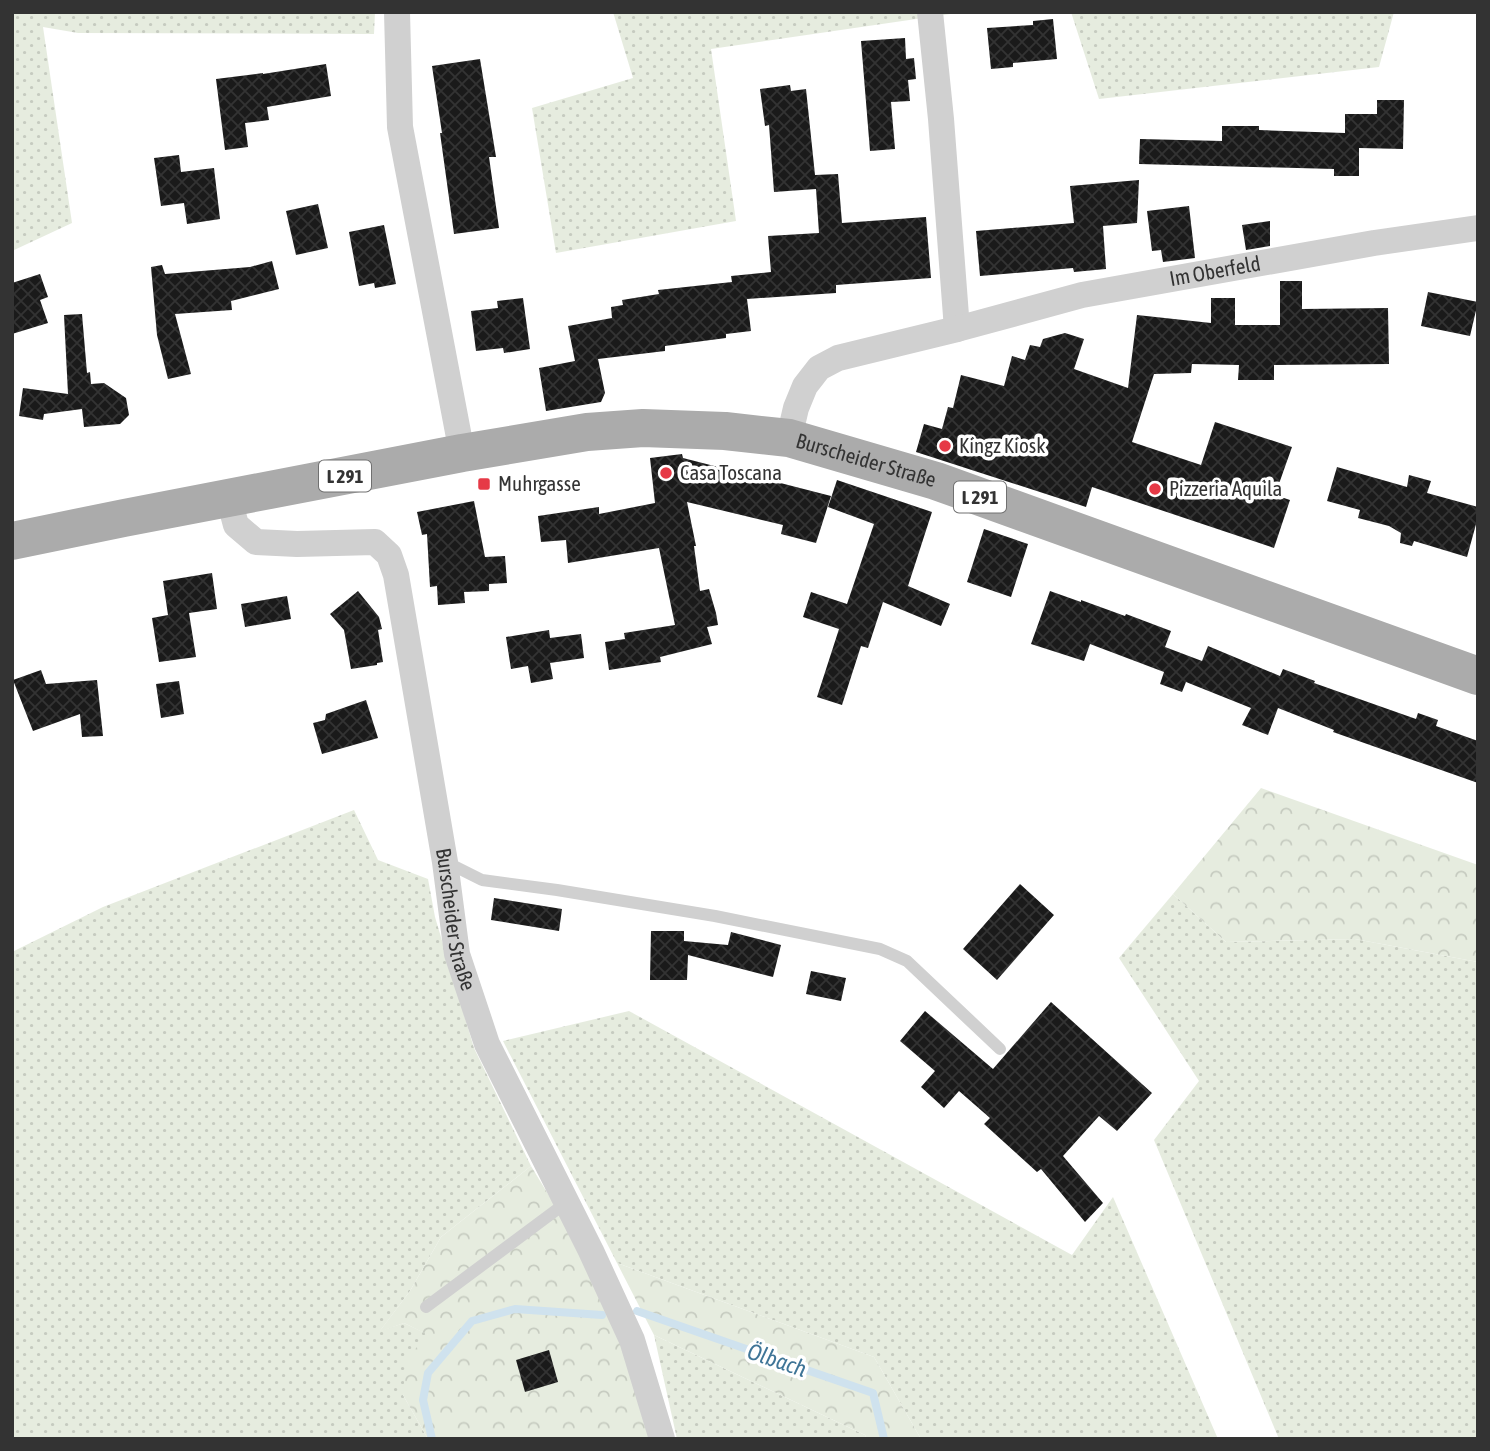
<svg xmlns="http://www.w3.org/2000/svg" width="1490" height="1451" font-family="'Asap Condensed',sans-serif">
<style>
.grass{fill:url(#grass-dots)}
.forest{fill:url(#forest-crowns)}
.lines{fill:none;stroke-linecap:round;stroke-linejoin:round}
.stream{stroke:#cfe2ee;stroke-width:8}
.building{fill:url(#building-cross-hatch)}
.service{stroke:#d0d0d0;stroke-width:12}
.minor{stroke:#d0d0d0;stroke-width:26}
.primary{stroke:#ababab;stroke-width:38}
.poi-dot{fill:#e63946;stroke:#fff;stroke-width:2.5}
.labels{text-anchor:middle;stroke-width:7;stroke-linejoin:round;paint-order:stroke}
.shield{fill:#fff;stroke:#707070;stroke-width:2}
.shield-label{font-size:19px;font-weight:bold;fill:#333}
.street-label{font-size:21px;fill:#333;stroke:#fff}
.poi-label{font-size:21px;fill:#333;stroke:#fff;text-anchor:start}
.water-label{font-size:23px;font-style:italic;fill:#3f7597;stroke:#fff}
</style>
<defs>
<pattern id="grass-dots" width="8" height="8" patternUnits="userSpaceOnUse" patternTransform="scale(1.75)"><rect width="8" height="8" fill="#e6ecdf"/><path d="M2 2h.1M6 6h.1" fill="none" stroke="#c6cbc0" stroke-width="1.8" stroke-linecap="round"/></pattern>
<pattern id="forest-crowns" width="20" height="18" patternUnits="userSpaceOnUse" patternTransform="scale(1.75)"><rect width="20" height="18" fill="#e6ecdf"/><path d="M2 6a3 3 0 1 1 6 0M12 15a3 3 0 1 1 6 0" fill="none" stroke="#c6cbc0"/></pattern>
<pattern id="building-cross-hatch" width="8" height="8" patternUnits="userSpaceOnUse" patternTransform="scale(1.75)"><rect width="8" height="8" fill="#1a1a1a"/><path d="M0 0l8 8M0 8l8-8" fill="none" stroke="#333"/></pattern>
</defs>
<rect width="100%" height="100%" fill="#fff"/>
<path class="grass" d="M12 12H375L374 34 78 33 43 27 72 223 12 251Z
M613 12H964L711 49 736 221 556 253 532 108 633 78Z
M1071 12H1394L1379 67 1099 99Z
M354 810 378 860 428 879 435 917 474 1048 531 1166 441 1237 410 1291 380 1331 404 1323 429 1335 403 1395 428 1439H12V952L103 907Z
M1173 894 1226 942 1355 939 1478 962V1439H1279L1154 1140 1199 1081 1119 958Z
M629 1011 1072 1255 1113 1197 1218 1439H921L874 1357 617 1263 503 1041Z
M654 1335 865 1435 867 1439H677Z"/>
<path class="forest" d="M1261 788 1478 865V962L1355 939 1226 942 1173 894Z
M531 1166 619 1311 657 1439H428L403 1395 406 1359 428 1335 404 1323 379 1332 410 1291 441 1237Z
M617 1263 874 1357 921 1439H867L865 1435 654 1335Z"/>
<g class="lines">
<path class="stream" d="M637 1311 873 1393 884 1439
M432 1439 423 1400 428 1373 472 1321 515 1309 602 1315"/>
</g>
<path class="building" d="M1053 19 1057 59 1013 63V67L991 69 987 28 1033 25V21Z
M905 38 906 59 914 58 916 79 908 80 910 101 891 102 895 149 870 151 861 41Z
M480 59 496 157H489L499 228 454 234 440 133H442L432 66Z
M326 64 331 96 267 107 269 120 245 123 248 147 225 150 216 79 263 73V74Z
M790 85 791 91 806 89 815 175 838 174 842 223 926 217 931 278 836 285V293L747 299 751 331 726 334V338L665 346V351L598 359 605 393 601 402 546 411 539 368 575 361 568 326 612 318 611 307 623 305 622 300 659 294 658 290 732 282 731 276 771 272 768 236 819 233 816 189 774 192 769 125 765 126 760 89Z
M1377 100H1404L1403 149 1359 148V176H1334V169L1139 164 1140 139 1222 141V126H1259V130L1345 133V114H1377Z
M179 155 181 172 214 168 220 219 187 224 184 203 161 206 154 158Z
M1139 180 1137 223 1103 226 1106 269 1074 272 1073 268 980 276 976 231 1074 223 1070 186Z
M318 204 328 248 296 255 286 211Z
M1189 206 1195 258 1163 262 1161 250 1152 251 1147 211Z
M1270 221V246L1246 250 1242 225Z
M384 225 396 284 375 288 374 283 359 286 349 232Z
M272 261 279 289 231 301 232 310 175 314 191 374 168 379 157 335 151 267 162 265 165 274 250 267Z
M40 274 48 297 40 300 48 323 12 334V283Z
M1280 281H1302V309L1388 308 1389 364 1274 365V380H1238L1239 365 1192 364 1191 373 1154 374 1132 442 1201 465 1215 422 1292 447 1275 495 1290 500 1274 548 1092 487 1086 507 916 452 924 424 942 429 948 407 953 408 961 375 1004 386 1012 356 1025 360 1030 345 1040 347 1043 339 1065 333 1084 339 1074 369 1128 388 1137 315 1211 323V298H1235V325H1280Z
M1428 292 1478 302 1470 336 1421 326Z
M523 298 530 349 504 353 503 348 476 351 471 311 498 308 497 301Z
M82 314 87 373 90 372 91 384 104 383 126 398 129 415 120 424 84 427 82 409 44 414 43 420 19 416 23 388 68 394 64 315Z
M682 454 683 458 831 496 816 543 781 534 783 525 687 502 696 546H694L700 591 709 589 716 613 718 625 707 627 712 644 660 657 661 662 609 670 605 642 625 639 624 633 675 625 659 548 568 563 566 540 541 542 538 516 599 507V514L655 503 650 458Z
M1337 467 1407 487 1409 475 1431 481 1427 493 1478 507V517L1467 557 1414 541 1412 546 1400 543 1401 533 1389 526 1358 518 1360 510 1327 501Z
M837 480 932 512 908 586 950 604 941 626 883 602 868 648 861 646 842 705 817 697 839 629 803 617 811 592 847 604 874 524 828 507Z
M474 501 485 557 505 556 507 583 489 584V591L464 592 465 603 438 605 437 586 430 587 427 534 422 535 417 512Z
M984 529 1028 544 1011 597 967 582Z
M212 573 217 609 189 613 196 657 159 662 152 618 168 615 163 581Z
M358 591 379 617 382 629 378 630 383 662 377 663V665L351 669 344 630 330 614Z
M1050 591 1081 602V600L1125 616 1126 614 1171 631 1165 647 1202 661 1208 646 1280 676 1283 669 1315 681 1314 683 1416 719 1418 713 1438 720 1436 726 1478 741V783L1333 732 1334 730 1278 708 1268 735 1242 725 1251 708 1186 682 1182 692 1160 684 1164 672 1090 644 1084 661 1031 644Z
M287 596 291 619 245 627 241 604Z
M549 630 550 638 581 634 584 658 550 663 553 679 531 683 528 666 511 669 506 637Z
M41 670 46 684 97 680 103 736 82 737 80 714 33 731 13 680Z
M179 681 184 714 161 718 156 684Z
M366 700 378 738 322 754 313 723 325 720 326 714Z
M1020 884 1054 915 997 980 963 949Z
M494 898 562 909 559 931 491 920Z
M651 931H684V941L728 945 731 932 781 945 773 977 688 955 687 980H650Z
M811 971 846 978 841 1001 806 994Z
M1051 1002 1152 1093 1117 1131 1099 1116 1063 1156 1103 1203 1085 1222 1041 1169 1037 1172 984 1124 990 1118 959 1091 944 1108 921 1087 935 1071 900 1041 925 1011 993 1069Z
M549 1350 558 1382 525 1392 516 1360Z"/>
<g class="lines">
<path class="service" d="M446 862 482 880 557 890 715 916 880 949 907 961 1000 1049
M426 1307 567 1202"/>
<g class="minor">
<path d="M397 12 400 127 462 453"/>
<path d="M930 12 941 119 957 329"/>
<path id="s1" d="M789 438 796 408 805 386 819 368 838 358 957 329 1082 295 1374 243 1478 228"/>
<path id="s2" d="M229 499 236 525 256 542 297 544 375 542 389 555 396 575 445 862 457 954 487 1044 591 1251 632 1340 662 1439"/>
</g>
<path class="primary" id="s3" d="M12 541 124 518 462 453 587 432 643 428 725 431 789 438 936 481 1478 676"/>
</g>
<g class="poi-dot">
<circle cx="945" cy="446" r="7"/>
<circle cx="666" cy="473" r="7"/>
<rect x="477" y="477" width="14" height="14" rx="3.5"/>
<circle cx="1155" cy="489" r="7"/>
</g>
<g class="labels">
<g class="shield">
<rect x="319" y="460.5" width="52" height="31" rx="5"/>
<rect x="954" y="481.5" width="52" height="31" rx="5"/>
</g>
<g class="shield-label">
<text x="345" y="483">L 291</text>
<text x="980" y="504">L 291</text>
</g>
<g class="street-label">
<text dy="7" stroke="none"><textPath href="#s1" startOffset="486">Im Oberfeld</textPath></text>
<text dy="7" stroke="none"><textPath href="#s3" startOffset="868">Burscheider Straße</textPath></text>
<text dy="7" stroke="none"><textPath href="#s2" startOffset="562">Burscheider Straße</textPath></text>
</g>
<g class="poi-label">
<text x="959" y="453">Kingz Kiosk</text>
<text x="680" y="480">Casa Toscana</text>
<text x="498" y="491">Muhrgasse</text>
<text x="1169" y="496">Pizzeria Aquila</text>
</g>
<g class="water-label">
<text transform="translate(777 1360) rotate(19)" y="8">Ölbach</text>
</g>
</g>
<rect width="1490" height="1451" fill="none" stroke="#333333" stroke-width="28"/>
</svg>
